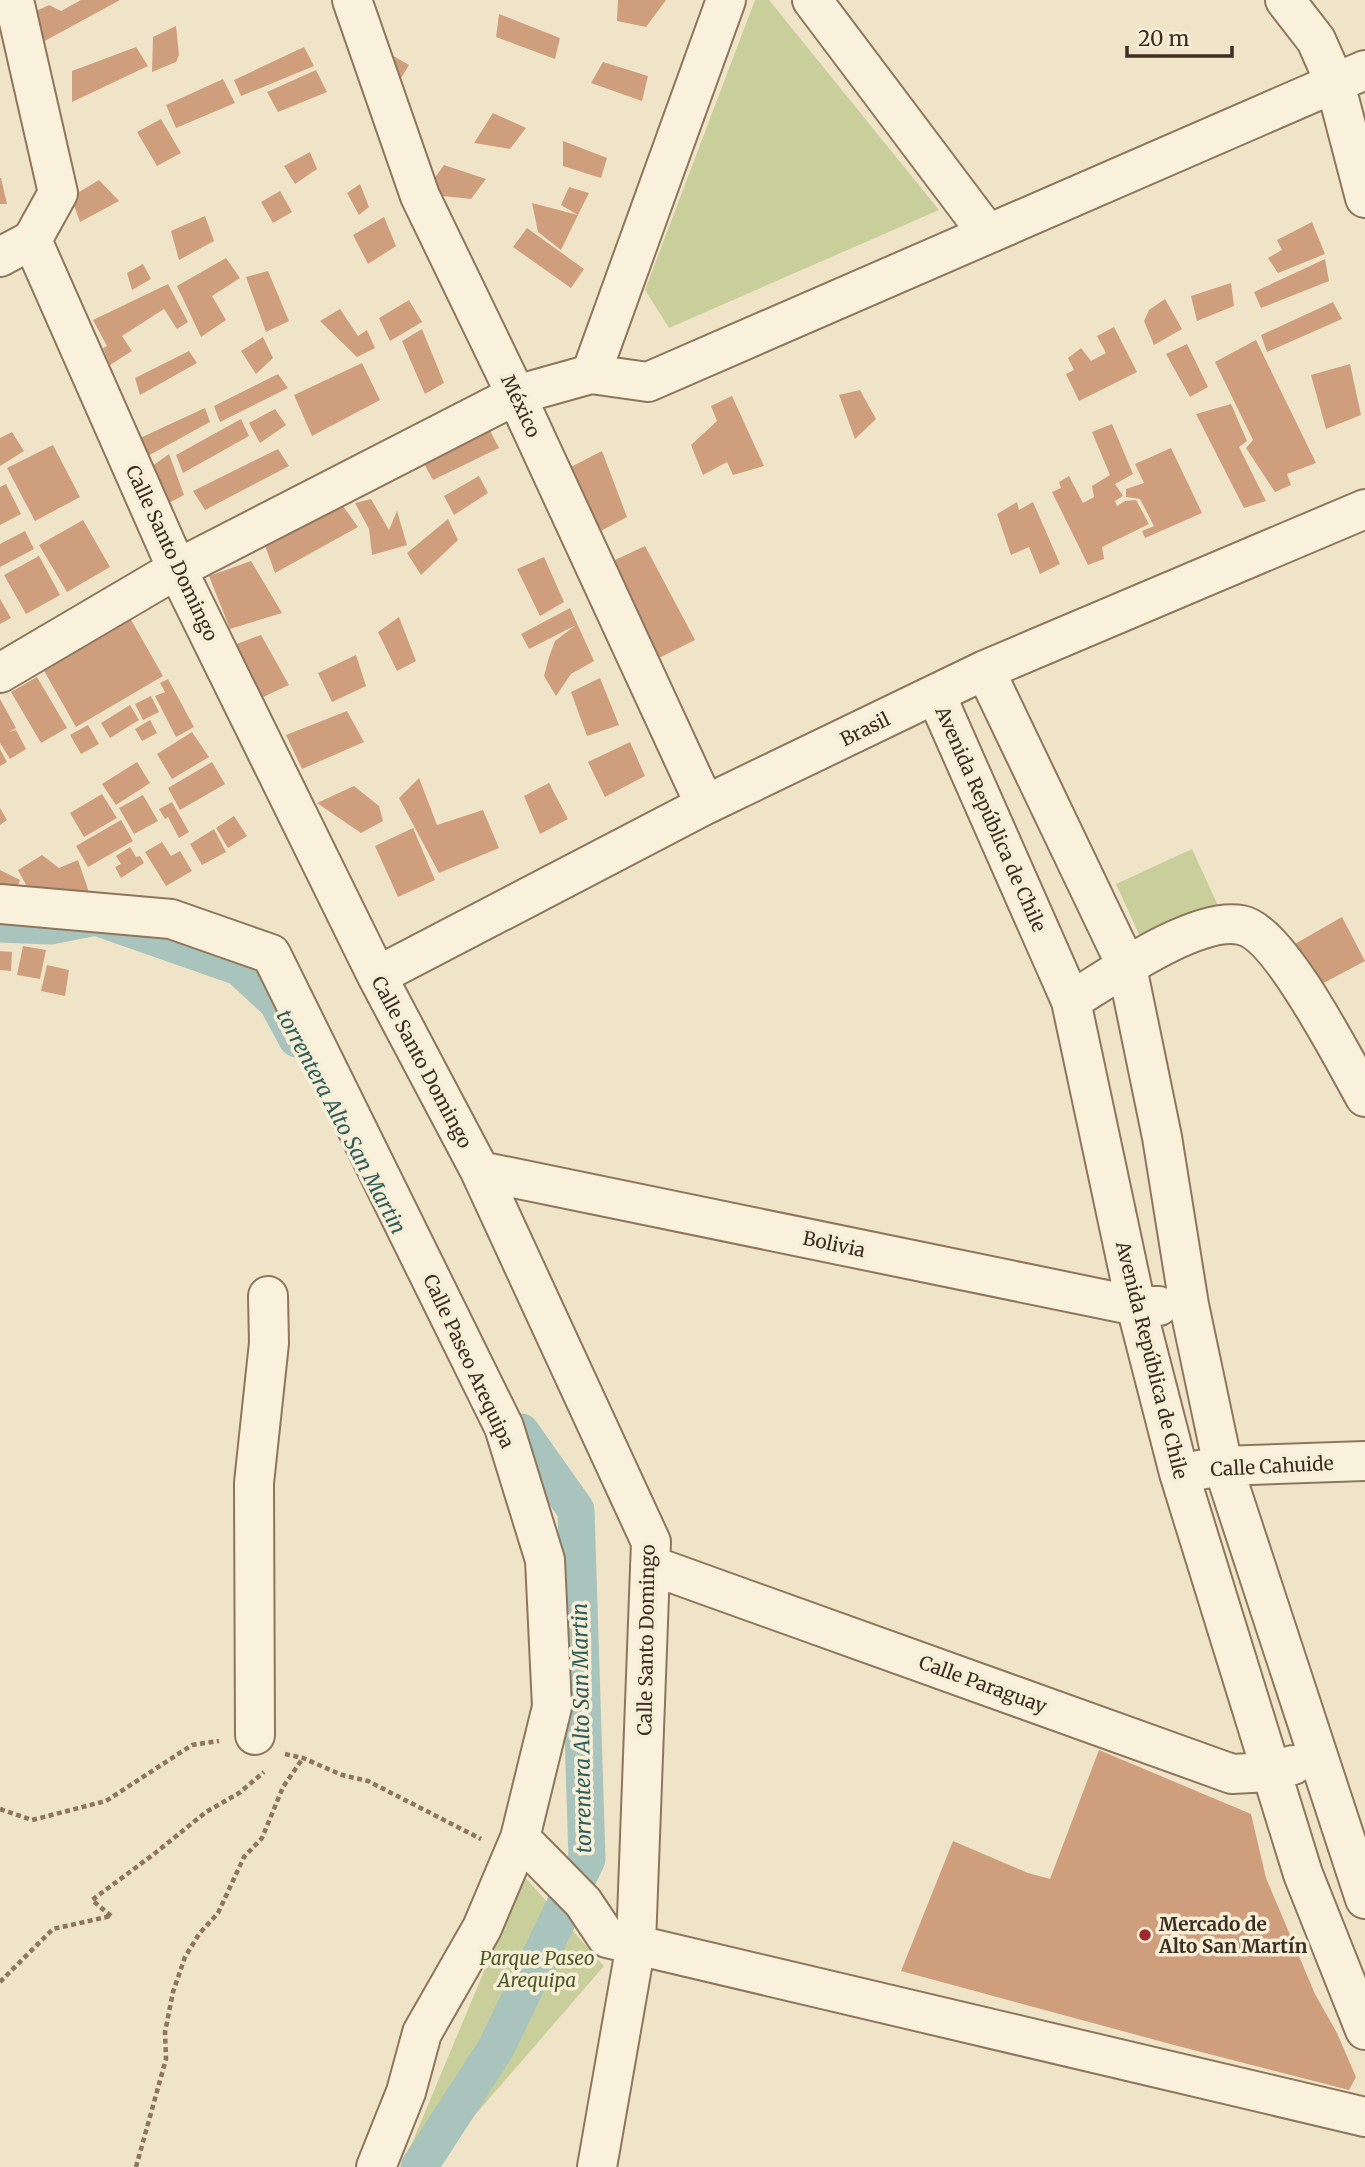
<svg xmlns="http://www.w3.org/2000/svg" width="1365" height="2167" font-family="Merriweather,serif">
<style>
.green{fill:#c9cf9b}
.lines{fill:none;stroke-linecap:round;stroke-linejoin:round}
.canal{stroke:#a9c4bc;stroke-width:37}
.building{fill:#cf9f7d}
.minor-casing{stroke:#8d765c;stroke-width:42}
.path{stroke:#8d765c;stroke-width:4.5;stroke-dasharray:5 3.5;stroke-linecap:butt}
.minor{stroke:#faf1dc;stroke-width:38}
.poi-dot{fill:#9e2a2b;stroke:#f7eed8;stroke-width:2.5}
.labels{text-anchor:middle;stroke-width:7;stroke-linejoin:round;paint-order:stroke}
.street-label{font-size:19px;fill:#3d2e20;stroke:#f7eed8}
.poi-label{font-size:19px;font-weight:bold;fill:#3d2e20;stroke:#f7eed8;text-anchor:start}
.park-label{font-size:19px;font-style:italic;fill:#4d5a26;stroke:#f7eed8}
.water-label{font-size:21px;font-style:italic;fill:#2f5d5a;stroke:#f7eed8}
</style>
<rect width="100%" height="100%" fill="#f0e4c8"/>
<path class="green" d="M755 0H769L939 210 669 328 645 290Z
M1192 849 1226 923 1150 958 1116 884Z
M524 1876 604 1966 430 2167H402Z"/>
<g class="lines">
<path class="canal" d="M0 924 50 926 96 917 239 967 277 1002 297 1039
M419 2167 496 2048 587 1859 576 1510 521 1432"/>
</g>
<path class="building" d="M81 0H120L30 49 21 18 49 5 61 11Z
M618 0H666L646 27 617 21Z
M499 14 560 38 555 59 496 37Z
M176 26 179 55 176 62 152 72 153 37Z
M136 47 148 66 72 102V71Z
M304 47 314 66 241 96 234 80Z
M383 50 409 65 392 93Z
M603 62 648 76 642 101 591 83Z
M316 70 327 92 278 112 267 92Z
M223 79 235 103 176 128 166 105Z
M493 113 526 128 510 149 474 143Z
M161 119 181 153 157 166 137 132Z
M563 141 607 158 601 178 563 166Z
M310 152 317 169 295 184 284 166Z
M444 165 486 179 471 199 423 194Z
M0 178H1L7 204H0Z
M99 180 119 201 80 222 71 197Z
M360 184 369 207 359 215 347 193Z
M569 187 589 193 578 215 561 205Z
M280 191 292 212 273 223 261 202Z
M532 203 578 215 561 250 538 232Z
M205 216 214 241 179 260 171 231Z
M384 217 396 246 368 264 353 235Z
M1312 222 1325 254 1278 273 1268 258 1282 250 1277 240Z
M527 228 584 269 571 288 513 247Z
M226 258 240 278 212 296 226 320 201 337 177 286Z
M1325 259 1329 281 1261 308 1254 292Z
M143 264 151 279 132 290 127 273Z
M268 271 289 321 266 332 246 277Z
M1231 283 1234 306 1197 321 1191 296Z
M168 284 188 322 177 329 164 309 122 336 132 351 110 365 103 348 107 346 93 320Z
M1165 299 1182 329 1154 345 1144 321 1149 310Z
M409 300 422 322 390 341 379 318Z
M1333 302 1342 319 1267 352 1261 335Z
M340 309 358 336 367 330 375 348 357 357 320 321Z
M1114 327 1137 372 1079 401 1066 374 1074 370 1068 358 1081 348 1091 361 1106 353 1097 336Z
M422 329 444 383 425 394 402 341Z
M263 337 273 358 256 374 241 351Z
M1256 340 1316 463 1287 474 1291 485 1275 492 1246 448 1253 440 1215 362Z
M1187 344 1208 387 1190 397 1166 354Z
M189 351 197 363 140 395 135 378Z
M362 363 380 400 312 436 294 395Z
M1350 364 1361 415 1326 429 1311 375Z
M278 374 288 388 220 422 214 406Z
M860 390 876 419 855 439 839 395Z
M732 396 764 466 733 475 727 462 703 475 691 445 717 421 711 406Z
M1231 404 1247 441 1239 447 1266 501 1244 508 1196 414Z
M205 408 210 422 146 457 140 438Z
M275 409 286 425 260 443 249 423Z
M241 419 249 436 183 473 176 455Z
M1112 424 1133 474 1115 484 1123 496 1115 501 1117 506 1125 501 1136 500 1149 524 1102 547 1104 559 1088 565 1052 492 1061 488 1059 482 1069 476 1083 503 1094 497 1092 486 1110 475 1092 432Z
M487 425 499 448 433 480 423 462Z
M12 432 24 451 0 466V438Z
M53 445 80 497 35 521 7 468Z
M1171 448 1202 513 1145 538 1142 531 1154 526 1140 499 1126 497V489L1144 483 1135 464Z
M278 449 289 466 205 510 193 491Z
M602 451 627 517 597 533 565 470Z
M169 454 184 495 167 504 151 467Z
M479 476 488 493 454 515 444 496Z
M6 484 21 514 0 525V487Z
M371 499 389 530 397 511 407 545 372 555 369 529 355 503Z
M340 502 358 527 275 573 264 543Z
M1017 502 1019 510 1033 502 1060 564 1040 574 1029 547 1011 555 997 514Z
M448 519 458 540 421 575 407 553Z
M83 520 110 567 67 592 39 545Z
M25 531 34 549 0 567V544Z
M645 546 695 640 649 663 613 561Z
M39 556 60 595 26 614 4 575Z
M544 557 564 602 540 616 517 569Z
M251 561 282 613 230 629 209 576Z
M0 599 11 618 0 624Z
M570 608 594 661 571 674 556 696 544 676 549 657 555 641 576 625 529 649 521 634Z
M399 617 416 661 397 671 378 632Z
M130 618 163 676 76 727 43 669Z
M261 635 289 685 261 698 234 645Z
M356 655 366 686 332 702 318 673Z
M37 677 67 728 41 743 11 692Z
M600 678 619 725 587 736 571 692Z
M168 679 194 727 176 737 155 696 165 692 160 683Z
M151 696 159 712 143 720 135 704Z
M0 699 16 728 9 732 16 730 26 749 10 759 0 743Z
M130 705 139 720 110 738 101 723Z
M347 711 364 742 302 769 286 735Z
M150 720 157 733 142 741 135 729Z
M88 725 99 744 81 754 70 735Z
M192 732 209 757 172 779 157 754Z
M630 742 645 776 605 797 588 762Z
M0 749 7 762 0 766Z
M137 762 150 783 116 805 102 784Z
M212 762 225 784 180 810 168 788Z
M419 778 437 825 483 810 499 848 439 873 399 798Z
M549 783 568 819 540 834 524 796Z
M354 786 379 806 383 821 361 833 317 803Z
M102 794 117 818 84 837 70 813Z
M143 795 158 821 134 834 119 808Z
M172 802 189 832 179 838 168 817 165 819 159 809Z
M0 808 7 820 0 825Z
M234 816 247 836 228 848 216 828Z
M121 820 133 841 88 867 76 846Z
M413 828 435 880 398 897 375 846Z
M214 829 226 852 202 865 190 844Z
M162 842 171 856 180 851 192 871 166 886 145 852Z
M130 847 136 857 140 856 144 863 121 878 115 867 121 864 116 856Z
M42 855 59 868 78 860 93 904 37 905 18 870Z
M0 870 20 880 12 902 0 901Z
M1342 917 1365 961 1316 987 1293 945Z
M23 946 46 950 40 979 17 975Z
M0 951 12 952 11 971 0 970Z
M47 965 69 970 65 996 41 991Z
M1099 1750 1251 1814 1266 1878 1315 1994 1337 2033 1356 2077 1349 2090 1174 2045 901 1971 953 1841 1028 1873 1050 1879Z"/>
<g class="lines">
<g class="minor-casing">
<path id="minor" d="M14 0 58 193 32 240
M352 0 420 196 516 395 705 805
M812 0 988 234
M1285 0 1316 40 1335 83 1365 198
M32 240 177 569 377 976 480 1171 651 1542 636 1944 597 2167
M0 257 32 240
M591 374 726 0
M985 670 1127 967 1162 1137 1189 1305 1223 1466 1365 1899
M0 673 177 569 516 395 591 374 648 382 1365 70
M936 695 1071 1001 1136 1306 1179 1473 1303 1874 1365 2030
M0 904 171 919 271 954 504 1427 545 1560 552 1707 520 1838 482 1928 422 2033 406 2092 376 2167
M377 976 705 805 985 670 1365 509
M1071 1001C1110 977 1196 916 1241 925 1280 932 1344 1060 1365 1097
M480 1171 1136 1306H1159
M1199 1470 1223 1466 1365 1461
M650 1565 1232 1774 1270 1772 1293 1765
M255 1735 254 1483 269 1343 268 1296
M520 1838 583 1902 607 1938 1365 2117"/>
</g>
<path class="path" d="M285 1754 303 1758 342 1775 368 1781 481 1839
M0 1809 32 1820 106 1801 192 1745 219 1741
M111 1916 92 1900 154 1854 206 1812 239 1793 264 1772
M0 1982 53 1929 111 1916
M136 2167 166 2059 165 2032 173 1992 185 1957 199 1934 218 1913 244 1857 262 1838 283 1787 303 1758"/>
<use href="#minor" class="minor"/>
</g>
<circle class="poi-dot" cx="1145" cy="1935" r="7"/>
<g class="labels">
<g class="street-label">
<text transform="translate(521 406) rotate(65)" y="7">México</text>
<text transform="translate(172 553) rotate(65)" y="7">Calle Santo Domingo</text>
<text transform="translate(865 729) rotate(-26)" y="7">Brasil</text>
<text transform="translate(991 819) rotate(66)" y="7">Avenida República de Chile</text>
<text transform="translate(422 1062) rotate(62)" y="7">Calle Santo Domingo</text>
<text transform="translate(834 1244) rotate(12)" y="7">Bolivia</text>
<text transform="translate(1152 1360) rotate(76)" y="7">Avenida República de Chile</text>
<text transform="translate(469 1361) rotate(65)" y="7">Calle Paseo Arequipa</text>
<text transform="translate(1272 1466) rotate(-3)" y="7">Calle Cahuide</text>
<text transform="translate(646 1640) rotate(-89)" y="7">Calle Santo Domingo</text>
<text transform="translate(983 1684) rotate(20)" y="7">Calle Paraguay</text>
</g>
<g class="poi-label">
<text x="1159" y="1931">Mercado de<tspan x="1159" dy="22">Alto San Martín</tspan></text>
</g>
<g class="park-label">
<text x="537" y="1965">Parque Paseo<tspan x="537" dy="22">Arequipa</tspan></text>
</g>
<g class="water-label">
<text transform="translate(341 1122) rotate(62)" y="7">torrentera Alto San Martin</text>
<text transform="translate(582 1728) rotate(-91)" y="7">torrentera Alto San Martin</text>
</g>
</g>
<path d="M1127 46v10h105v-10" fill="none" stroke="#3d2e20" stroke-width="3.5"/>
<text x="1138" y="46" font-size="21" fill="#3d2e20" stroke="#f7eed8" stroke-width="5" paint-order="stroke">20 m</text>
</svg>
